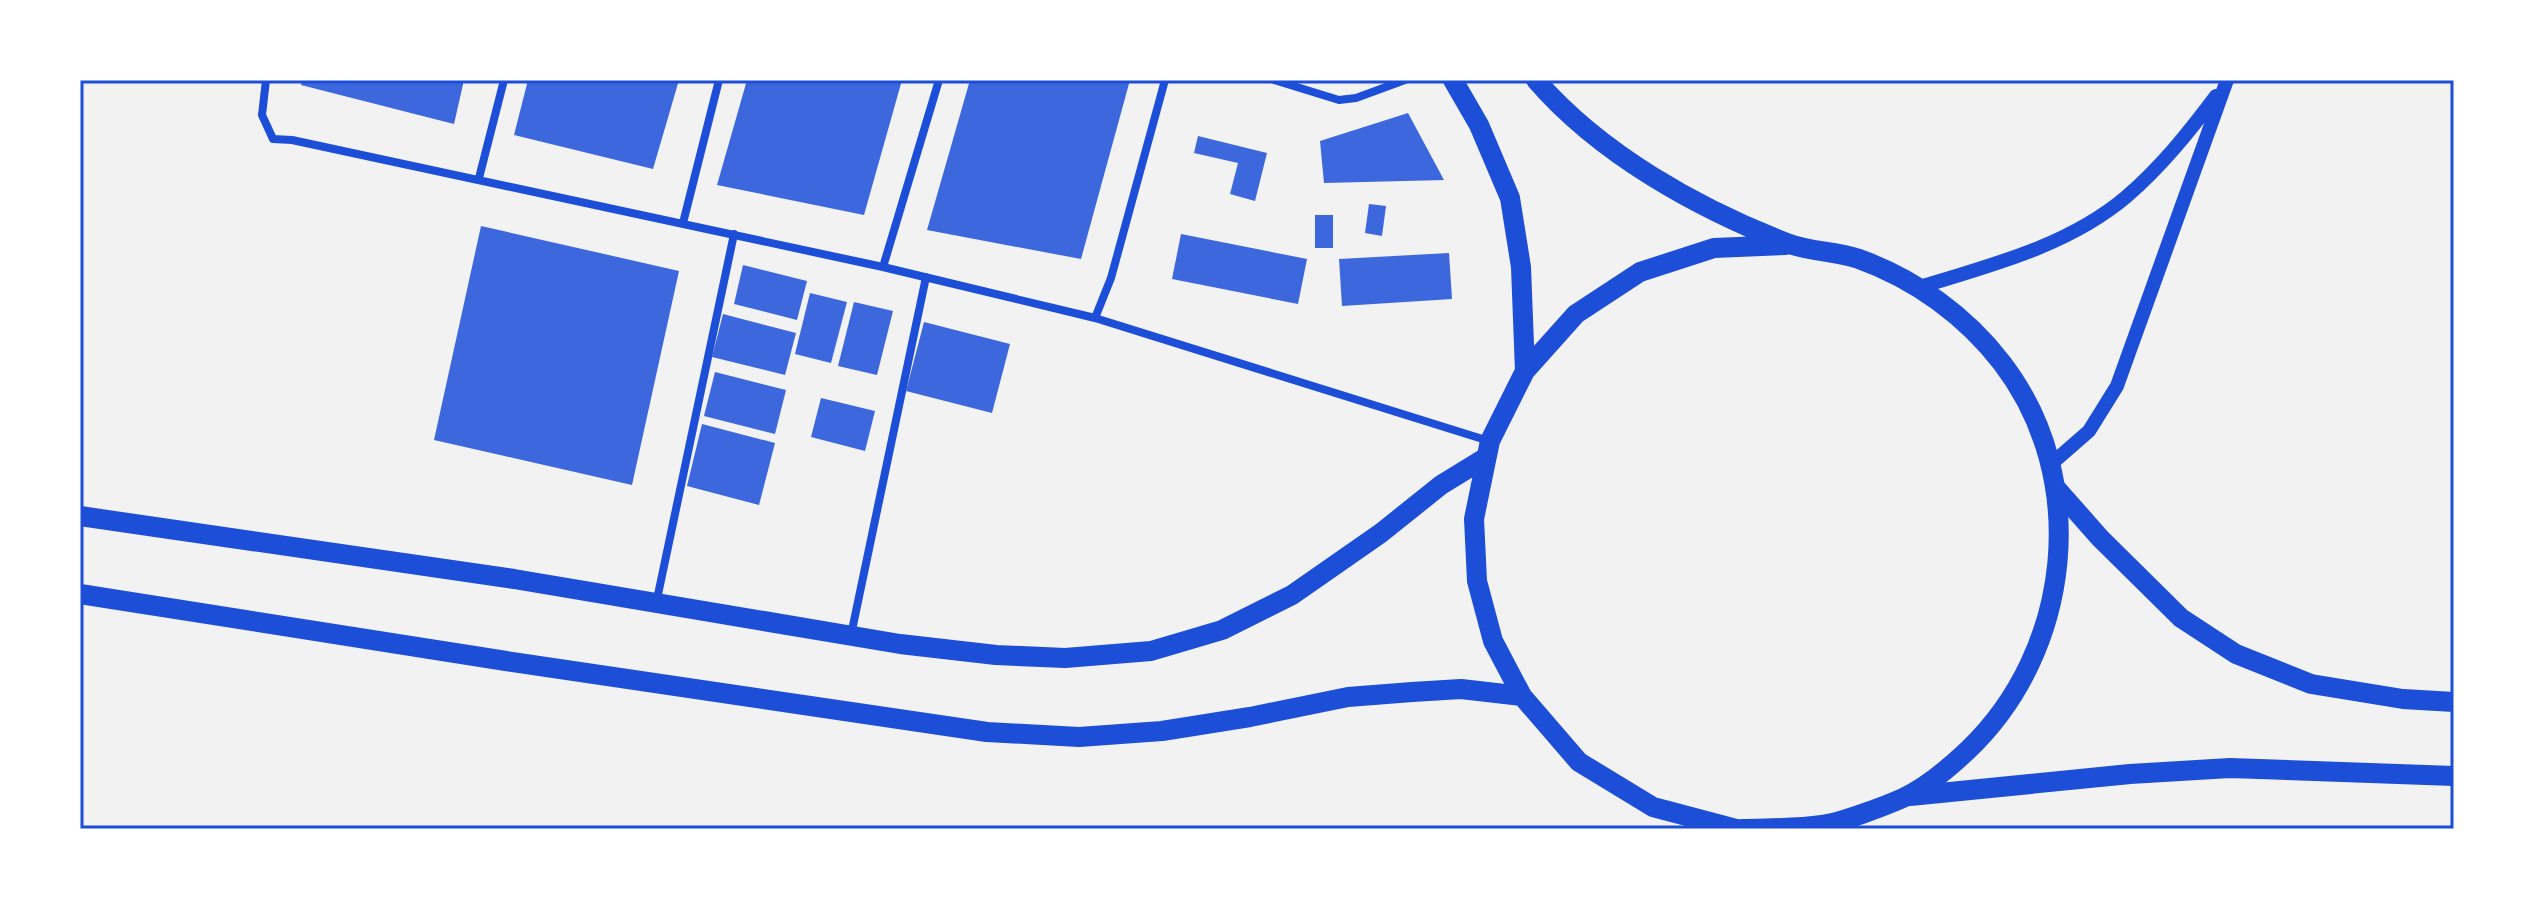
<svg xmlns="http://www.w3.org/2000/svg" width="2534" height="909" font-family="Arial,sans-serif">
<style>
.building{fill:#3d67dc}
.lines{fill:none;stroke-linecap:round;stroke-linejoin:round}
.minor{stroke:#1d4ed8;stroke-width:8}
.tertiary{stroke:#1d4ed8;stroke-width:14}
.primary{stroke:#1d4ed8;stroke-width:20}
.neatline{fill:none;stroke:#1d4ed8;stroke-width:3}
</style>
<rect width="100%" height="100%" fill="#f2f2f2"/>
<path class="building" d="M302 80H464L454 124 301 85Z
M528 80H679L653 169 514 135Z
M747 80H902L864 215 717 185Z
M970 80H1130L1081 259 927 230Z
M1408 113 1444 180 1324 183 1320 141Z
M1198 136 1267 153 1255 201 1230 194 1238 163 1194 153Z
M1369 204 1386 206 1382 236 1365 233Z
M1315 215H1333V248H1315Z
M481 226 679 271 632 485 434 440Z
M1181 234 1307 259 1298 304 1172 279Z
M1449 253 1452 299 1342 306 1339 259Z
M743 265 807 281 797 320 734 304Z
M810 293 847 302 831 363 795 354Z
M854 302 893 311 877 375 838 366Z
M723 314 796 333 785 375 712 357Z
M924 322 1010 344 992 413 906 391Z
M715 372 786 390 775 434 704 416Z
M821 398 875 411 865 451 811 437Z
M702 424 775 443 759 505 687 486Z"/>
<g class="lines">
<path class="minor" d="M266 80 262 115 273 139 292 140 883 267 1095 318 1111 278 1165 80
M1274 80 1339 100 1356 98 1405 80
M479 178 504 80
M683 223 719 80
M883 267 939 80
M1095 318 1489 441
M656 604 734 234
M851 635 926 277"/>
<path class="tertiary" d="M1920 287C1991 265 2068 246 2126 197 2161 167 2189 132 2216 96
M2050 465 2089 431 2117 386 2227 80"/>
<path class="primary" d="M1453 80 1479 125 1510 198 1521 267 1525 371
M1536 80C1600 154 1697 208 1787 243 1810 252 1836 251 1859 259 1915 279 1966 316 2002 363 2091 479 2072 651 1968 750 1949 768 1927 787 1903 798 1885 806 1840 823 1822 825 1796 829 1768 828 1742 829
M2055 487 2100 538 2181 618 2236 654 2311 684 2403 699 2454 702
M80 516 514 579 900 644 996 655 1065 658 1151 651 1222 630 1292 595 1381 533 1441 485 1485 458
M80 594 506 661 987 732 1079 737 1162 731 1250 717 1348 697 1412 692 1461 689 1522 696
M1910 796 2130 774 2230 768 2454 776
M1736 829 1653 807 1579 762 1522 696 1493 641 1477 581 1474 519 1490 441 1525 371 1576 314 1640 272 1714 248 1786 245"/>
</g>
<rect width="2534" height="909" fill="none" stroke="#ffffff" stroke-width="164"/>
<rect x="82" y="82" width="2370" height="745" class="neatline"/>
</svg>
